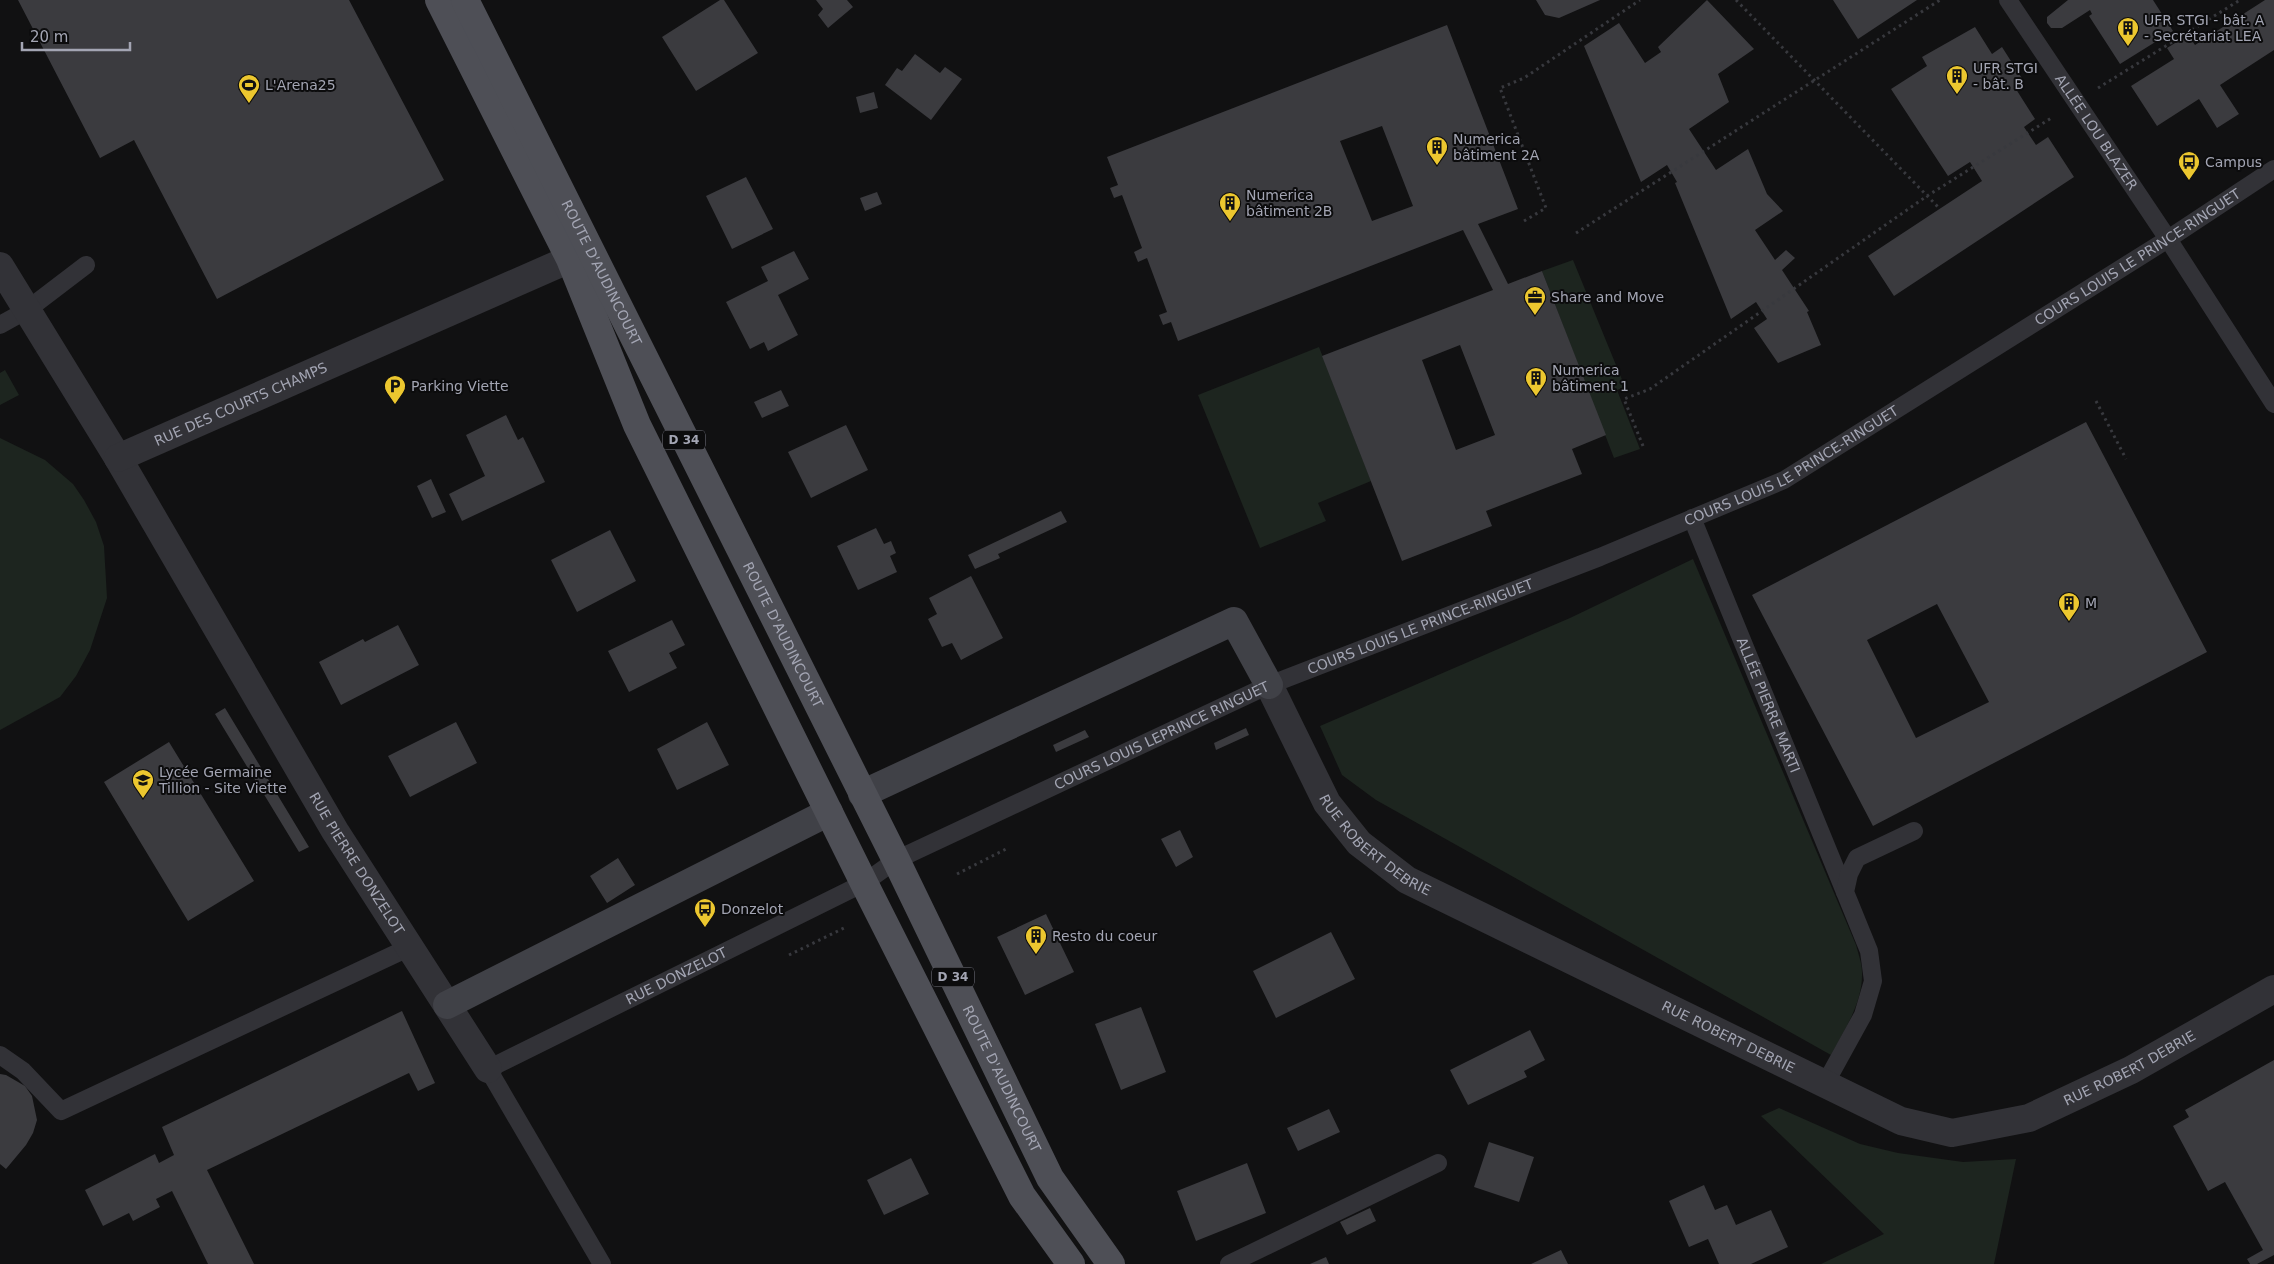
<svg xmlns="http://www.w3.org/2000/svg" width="2274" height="1264" font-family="'DejaVu Sans',sans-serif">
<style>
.green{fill:#1d251f}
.building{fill:#3b3b3f;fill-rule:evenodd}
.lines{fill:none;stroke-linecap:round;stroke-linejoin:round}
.path{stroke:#38393e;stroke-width:3;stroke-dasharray:2.5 4;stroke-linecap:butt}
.lane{stroke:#323237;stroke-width:18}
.street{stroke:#323237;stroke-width:28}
.secondary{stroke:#404147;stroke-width:28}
.primary{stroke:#4e4f56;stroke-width:28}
.labels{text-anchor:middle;stroke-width:4;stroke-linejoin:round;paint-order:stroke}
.shield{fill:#0c0c0d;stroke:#767781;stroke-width:1}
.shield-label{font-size:12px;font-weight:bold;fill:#a3a5b3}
.poi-label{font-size:14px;fill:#a3a5b3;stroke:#0c0c0d;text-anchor:start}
.street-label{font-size:14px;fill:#a3a5b3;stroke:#0c0c0d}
</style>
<rect width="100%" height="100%" fill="#111112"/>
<path class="green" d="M1573 260 1625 387 1617 390 1640 449 1614 458 1542 271Z
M1319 347 1371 481 1318 503 1326 521 1260 548 1198 395Z
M5 370 19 395 0 405V373Z
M0 438 45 460 73 484 84 500 96 522 104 546 107 598 90 650 76 676 60 697 0 730Z
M1693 559 1856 945C1858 953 1862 963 1862 972 1863 1002 1845 1029 1831 1055L1376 800 1342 775 1320 726 1570 618Z
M1779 1108 1860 1144 1898 1153 1963 1162 2016 1159 1994 1264H1821L1884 1234 1761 1116Z"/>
<path class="building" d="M18 0H349L444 180 217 299 134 140 100 158Z
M720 0H724L758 53 696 91 662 37Z
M816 0H847L853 7 828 28 818 15 823 9Z
M1536 0H1600L1559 18 1545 15Z
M1707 0 1754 49 1718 74 1729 102 1689 129 1716 170 1748 149 1767 194 1783 211 1755 230 1775 260 1786 250 1795 258 1782 270 1809 311 1807 312 1821 345 1778 363 1754 328 1767 319 1756 302 1731 319 1675 183 1677 182 1667 165 1641 182 1584 46 1619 23 1645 63 1661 52 1658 47Z
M1833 0H1917L1858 39Z
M2068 0H2153L2173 31 2120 64 2089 16 2092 14 2090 10 2062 28H2051L2047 23V17Z
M2265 0H2274V50L2220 85 2239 114 2217 128 2199 99 2157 126 2131 86 2174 59 2167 48 2188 35 2195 45Z
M1447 25 1518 209 1478 224 1508 284 1542 271 1606 435 1572 449 1582 474 1486 511 1492 526 1402 561 1322 356 1493 290 1463 230 1178 341 1171 322 1163 325 1159 315 1167 312 1147 258 1138 262 1134 252 1142 248 1122 195 1114 198 1110 188 1118 185 1107 157ZM1382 126 1413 206 1372 221 1340 141ZM1460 345 1495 435 1456 450 1422 360Z
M1975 27 1992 54 2002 47 2023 80 2014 86 2035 119 2024 127 2036 145 2048 137 2074 177 1894 296 1868 256 1982 181 1970 162 1948 176 1891 89 1927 66 1922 57Z
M915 54 940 73 945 67 962 79 931 120 885 85 897 68 902 71Z
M874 92 878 108 860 113 856 97Z
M746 177 773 229 732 249 706 196Z
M877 192 882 204 865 211 860 198Z
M794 251 809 279 778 295 798 335 768 351 764 342 750 349 726 302 768 281 761 267Z
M781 390 789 406 762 418 754 402Z
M506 415 518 440 523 437 545 482 462 521 449 494 485 476 466 435Z
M2086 422 2207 652 1873 826 1752 595ZM1937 604 1989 702 1916 738 1867 640Z
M846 425 868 470 811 498 788 452Z
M431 479 446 512 432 518 417 486Z
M1061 511 1067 522 998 554 1000 558 975 569 968 555Z
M876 528 884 544 891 541 896 553 890 556 897 572 858 590 837 546Z
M610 530 636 581 577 612 551 560Z
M971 576 1003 638 961 660 952 643 942 647 928 619 937 614 929 598Z
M672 620 685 645 669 653 677 668 629 692 608 651Z
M398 625 419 665 341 705 319 662 363 639 365 642Z
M225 708 309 847 299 852 215 714Z
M456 722 477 763 410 797 388 756Z
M707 722 729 765 677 790 657 749Z
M1246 728 1249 735 1216 750 1214 743Z
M1085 730 1089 737 1056 752 1053 745Z
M169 742 254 881 188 921 104 782Z
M1180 830 1193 857 1176 867 1161 839Z
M618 858 635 885 607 903 590 876Z
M1046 914 1074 972 1025 995 997 937Z
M1331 932 1355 979 1276 1018 1253 971Z
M1141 1007 1166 1072 1121 1090 1095 1024Z
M402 1011 435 1083 418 1091 409 1073 207 1170 254 1264H208L172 1191 156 1199 160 1207 133 1221 129 1213 103 1226 85 1190 155 1154 159 1163 174 1155 162 1127Z
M1530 1030 1545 1060 1524 1071 1527 1077 1468 1105 1450 1070Z
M2274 1060V1255L2257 1264H2250L2247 1259 2263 1250 2225 1182 2208 1191 2173 1126 2189 1117 2185 1110Z
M0 1074 6 1075 25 1086 32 1096 37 1120 33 1133 26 1145 6 1169 0 1164Z
M1329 1109 1340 1132 1298 1151 1287 1128Z
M1489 1142 1534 1157 1519 1202 1474 1187Z
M911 1158 929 1194 884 1215 867 1180Z
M1247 1163 1266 1213 1196 1241 1177 1191Z
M1704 1185 1715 1210 1727 1205 1736 1225 1771 1210 1788 1247 1751 1264H1719L1708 1239 1689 1247 1669 1201Z
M1370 1208 1376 1221 1347 1235 1340 1222Z
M1561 1250 1568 1264H1531Z
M1326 1257 1329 1264H1310Z"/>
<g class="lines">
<path class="path" d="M1736 0 1940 209
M2098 88 2240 0
M1524 221 1546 208 1500 88 1524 78 1640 0
M1576 233 1940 0
M2096 401 2126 459
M1643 446 1624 399 1650 389 1927 196 2053 117
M957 874 1006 849
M789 955 844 928"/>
<g class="lane">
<path id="s1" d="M2008 0 2168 239 2274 404"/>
<path d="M0 325 27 310 86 265"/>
<path id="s2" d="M1692 518 1845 892"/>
<path d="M0 1055 23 1071 61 1111 410 947"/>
<path d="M1825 1084 1863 1015 1873 981 1869 951 1845 892 1849 874 1857 858 1914 831"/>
<path id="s3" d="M602 1264 488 1069 864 883 896 860 1269 685 1600 557 1784 480 2168 239 2274 169"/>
<path d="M1229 1264 1438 1163"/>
</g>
<g class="street">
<path id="s4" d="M0 266 118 458 335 831 488 1069"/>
<path id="s5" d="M118 458 570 259"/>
<path id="s6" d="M1269 685 1327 803 1359 843 1407 880 1901 1121 1952 1133 2029 1118 2131 1070 2274 989"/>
</g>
<path class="secondary" d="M862 794 1234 621 1269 685
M447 1005 829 812"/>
<g class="primary">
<path d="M439 0 570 259 637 425 864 883 1022 1196 1071 1264"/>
<path id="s7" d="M465 0 896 860 1050 1178 1111 1264"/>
</g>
</g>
<defs>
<g id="building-pin" transform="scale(1.125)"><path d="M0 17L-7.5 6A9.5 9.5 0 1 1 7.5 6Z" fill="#ecc72f" stroke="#0c0c0d"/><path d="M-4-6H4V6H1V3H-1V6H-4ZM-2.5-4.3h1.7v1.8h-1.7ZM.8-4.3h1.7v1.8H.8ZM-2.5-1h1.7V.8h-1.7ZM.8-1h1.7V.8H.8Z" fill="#111"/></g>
<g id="stadium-pin" transform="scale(1.125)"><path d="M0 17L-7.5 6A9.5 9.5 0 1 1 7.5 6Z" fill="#ecc72f" stroke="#0c0c0d"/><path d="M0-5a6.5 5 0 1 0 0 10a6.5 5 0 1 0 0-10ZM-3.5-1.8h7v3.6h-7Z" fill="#111"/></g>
<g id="bus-pin" transform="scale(1.125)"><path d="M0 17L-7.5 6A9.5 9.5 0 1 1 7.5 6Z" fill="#ecc72f" stroke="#0c0c0d"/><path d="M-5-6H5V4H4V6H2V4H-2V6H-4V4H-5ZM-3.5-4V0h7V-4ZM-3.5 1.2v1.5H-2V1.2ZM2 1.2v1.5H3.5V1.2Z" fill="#111"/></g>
<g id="office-pin" transform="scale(1.125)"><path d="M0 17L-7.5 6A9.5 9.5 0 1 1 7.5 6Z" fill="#ecc72f" stroke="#0c0c0d"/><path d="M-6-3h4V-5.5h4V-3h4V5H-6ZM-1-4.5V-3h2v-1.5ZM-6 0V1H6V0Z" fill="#111"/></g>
<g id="parking-pin" transform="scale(1.125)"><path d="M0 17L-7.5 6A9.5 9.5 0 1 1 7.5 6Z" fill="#ecc72f" stroke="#0c0c0d"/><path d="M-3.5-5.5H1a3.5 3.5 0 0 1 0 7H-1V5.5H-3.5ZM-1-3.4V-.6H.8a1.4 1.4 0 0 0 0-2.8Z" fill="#111"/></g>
<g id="school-pin" transform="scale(1.125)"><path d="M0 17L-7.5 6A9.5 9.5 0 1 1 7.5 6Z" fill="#ecc72f" stroke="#0c0c0d"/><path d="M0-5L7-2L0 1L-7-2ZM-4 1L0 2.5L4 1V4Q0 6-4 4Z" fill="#111"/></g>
</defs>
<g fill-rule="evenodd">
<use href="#building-pin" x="2128" y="28"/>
<use href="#building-pin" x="1957" y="76"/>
<use href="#stadium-pin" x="249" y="85"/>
<use href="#building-pin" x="1437" y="147"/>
<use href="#bus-pin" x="2189" y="162"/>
<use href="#building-pin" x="1230" y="203"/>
<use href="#office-pin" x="1535" y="297"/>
<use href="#building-pin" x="1536" y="378"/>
<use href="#parking-pin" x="395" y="386"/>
<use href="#building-pin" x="2069" y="603"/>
<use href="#school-pin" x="143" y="780"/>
<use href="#bus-pin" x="705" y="909"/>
<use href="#building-pin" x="1036" y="936"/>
</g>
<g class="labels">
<g class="shield">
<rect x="663" y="430.5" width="42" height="19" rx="4"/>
<rect x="932" y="967.5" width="42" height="19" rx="4"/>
</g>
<g class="shield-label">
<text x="684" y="444">D 34</text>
<text x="953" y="981">D 34</text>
</g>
<g class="poi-label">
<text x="2144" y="25">UFR STGI - bât. A<tspan x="2144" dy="16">- Secrétariat LEA</tspan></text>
<text x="1973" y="73">UFR STGI<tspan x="1973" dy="16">- bât. B</tspan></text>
<text x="265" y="90">L'Arena25</text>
<text x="1453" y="144">Numerica<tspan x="1453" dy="16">bâtiment 2A</tspan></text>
<text x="2205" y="167">Campus</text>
<text x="1246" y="200">Numerica<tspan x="1246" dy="16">bâtiment 2B</tspan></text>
<text x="1551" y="302">Share and Move</text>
<text x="1552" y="375">Numerica<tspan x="1552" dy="16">bâtiment 1</tspan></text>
<text x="411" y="391">Parking Viette</text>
<text x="2085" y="608">M</text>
<text x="159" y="777">Lycée Germaine<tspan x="159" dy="16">Tillion - Site Viette</tspan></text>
<text x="721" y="914">Donzelot</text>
<text x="1052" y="941">Resto du coeur</text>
</g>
<g class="street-label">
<text dy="5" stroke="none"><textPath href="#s1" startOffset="159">ALLÉE LOU BLAZER</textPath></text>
<text dy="5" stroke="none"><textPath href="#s3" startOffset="2069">COURS LOUIS LE PRINCE-RINGUET</textPath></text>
<text dy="5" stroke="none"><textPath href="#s7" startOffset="305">ROUTE D'AUDINCOURT</textPath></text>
<text dy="5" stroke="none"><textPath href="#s5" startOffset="134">RUE DES COURTS CHAMPS</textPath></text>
<text dy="5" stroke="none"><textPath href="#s3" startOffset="1664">COURS LOUIS LE PRINCE-RINGUET</textPath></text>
<text dy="5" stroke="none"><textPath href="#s3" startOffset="1259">COURS LOUIS LE PRINCE-RINGUET</textPath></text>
<text dy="5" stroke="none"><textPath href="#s7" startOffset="710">ROUTE D'AUDINCOURT</textPath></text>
<text dy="5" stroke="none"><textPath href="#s2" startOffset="202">ALLÉE PIERRE MARTI</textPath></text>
<text dy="5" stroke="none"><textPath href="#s3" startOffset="978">COURS LOUIS LEPRINCE RINGUET</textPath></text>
<text dy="5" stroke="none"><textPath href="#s6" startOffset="196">RUE ROBERT DEBRIE</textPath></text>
<text dy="5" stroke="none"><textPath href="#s4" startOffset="696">RUE PIERRE DONZELOT</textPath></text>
<text dy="5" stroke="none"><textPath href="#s3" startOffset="436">RUE DONZELOT</textPath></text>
<text dy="5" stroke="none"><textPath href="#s6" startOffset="601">RUE ROBERT DEBRIE</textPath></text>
<text dy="5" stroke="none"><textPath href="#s6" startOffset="1036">RUE ROBERT DEBRIE</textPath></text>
<text dy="5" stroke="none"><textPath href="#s7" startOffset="1205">ROUTE D'AUDINCOURT</textPath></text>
</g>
</g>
<path d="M22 42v8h108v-8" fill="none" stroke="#a3a5b3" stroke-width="2.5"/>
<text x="30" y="42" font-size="15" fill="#a3a5b3" stroke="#0c0c0d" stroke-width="4" paint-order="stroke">20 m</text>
</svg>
